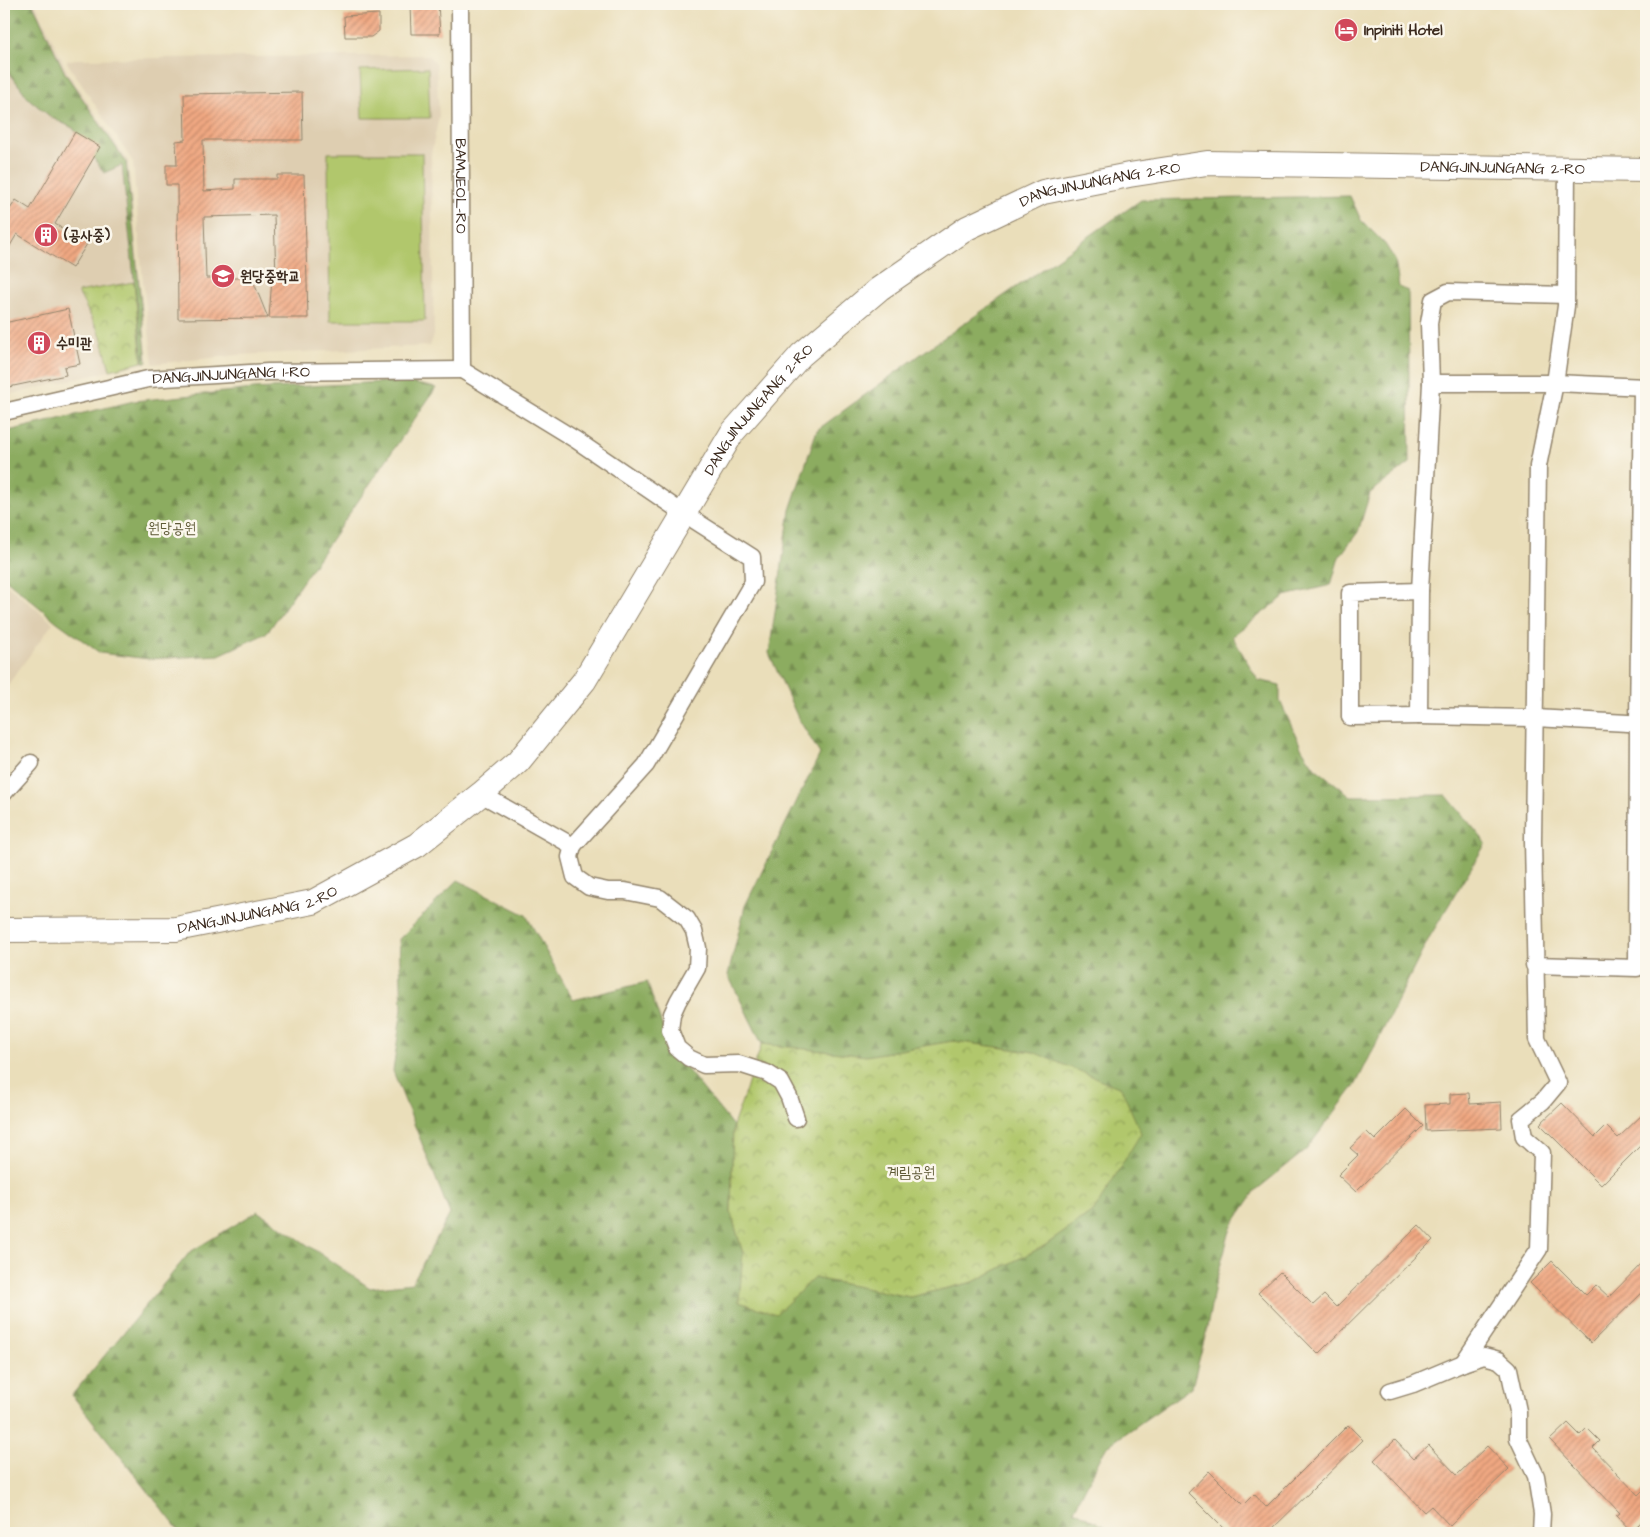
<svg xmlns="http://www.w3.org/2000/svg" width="1650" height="1537" font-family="'Architects Daughter','Poor Story',sans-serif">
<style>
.built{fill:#deceb1}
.forest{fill:url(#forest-firs);stroke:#646b3f}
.park{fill:url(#park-crowns);stroke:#767845}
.garden{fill:#b1c76c;stroke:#767845}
.building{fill:url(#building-hatch)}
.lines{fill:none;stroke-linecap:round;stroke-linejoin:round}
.street-casing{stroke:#92846c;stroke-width:19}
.secondary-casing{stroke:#92846c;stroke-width:26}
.street{stroke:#fff;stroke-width:16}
.secondary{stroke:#fff;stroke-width:24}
.labels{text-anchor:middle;stroke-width:5;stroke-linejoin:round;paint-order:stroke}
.poi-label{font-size:15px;font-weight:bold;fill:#3b2a1e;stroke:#fbf7ec;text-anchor:start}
.street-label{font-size:15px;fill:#3b2a1e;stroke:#fbf7ec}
.park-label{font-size:15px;fill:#5e5935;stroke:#fbf7ec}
</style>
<defs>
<pattern id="forest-firs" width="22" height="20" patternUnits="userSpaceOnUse" patternTransform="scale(1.25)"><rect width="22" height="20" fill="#8cac60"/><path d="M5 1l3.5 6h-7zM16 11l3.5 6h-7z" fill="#748c4f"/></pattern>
<pattern id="park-crowns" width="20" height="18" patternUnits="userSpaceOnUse" patternTransform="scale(1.25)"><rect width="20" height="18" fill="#b1c76c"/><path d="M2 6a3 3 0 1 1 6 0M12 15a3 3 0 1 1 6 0" fill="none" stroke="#91a258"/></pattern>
<pattern id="building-hatch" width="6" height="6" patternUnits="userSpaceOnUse" patternTransform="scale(1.25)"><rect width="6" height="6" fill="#f0a882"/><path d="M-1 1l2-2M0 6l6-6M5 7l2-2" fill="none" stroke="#c4896a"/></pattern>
</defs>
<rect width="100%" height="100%" fill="#fbf7ec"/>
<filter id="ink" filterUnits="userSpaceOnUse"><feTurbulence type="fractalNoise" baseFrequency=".02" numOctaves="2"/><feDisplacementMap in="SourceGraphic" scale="10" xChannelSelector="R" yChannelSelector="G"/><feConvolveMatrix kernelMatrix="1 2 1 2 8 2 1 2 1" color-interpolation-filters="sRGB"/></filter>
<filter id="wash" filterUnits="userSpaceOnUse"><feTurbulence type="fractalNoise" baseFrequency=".0096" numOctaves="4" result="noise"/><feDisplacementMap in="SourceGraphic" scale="20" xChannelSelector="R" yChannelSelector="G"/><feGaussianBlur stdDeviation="1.12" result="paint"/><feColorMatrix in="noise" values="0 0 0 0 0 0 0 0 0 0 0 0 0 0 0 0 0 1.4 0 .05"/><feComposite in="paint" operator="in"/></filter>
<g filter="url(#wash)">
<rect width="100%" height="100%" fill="#eadeba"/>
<path class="built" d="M4 4H36L68 73 128 161 148 362 4 396Z
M428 55 436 64 439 116 431 154 434 335 430 346 239 355 153 364 143 282 133 162 66 61 76 59Z
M4 582 53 623 4 690Z"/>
<path class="forest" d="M4 4H33L65 73 126 162 147 362H143L122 165 104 173 73 128 52 118 29 99 9 72 4 54Z
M1350 196 1361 220 1385 244 1395 260 1399 287 1408 291 1410 463 1370 493 1358 532 1339 557 1331 585 1285 596 1232 636 1258 680 1280 685V701L1302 749 1315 768 1351 796 1446 795 1486 843 1429 938 1356 1084 1306 1150 1256 1190 1231 1227 1215 1285 1206 1333 1192 1387 1106 1447 1074 1510 1117 1533H181L72 1395 190 1252 258 1211 370 1288 412 1283 450 1214 393 1071 402 1008 399 939 458 880 526 915 573 1000 647 982 666 1037 686 1068 733 1126 731 1213 743 1253 739 1302 776 1313 814 1278 910 1297 973 1282 1044 1246 1094 1211 1034 1052 953 1041 866 1056 762 1044 728 975 745 906 820 754 798 718 769 653 790 510 817 430 932 346 1141 200Z
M402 381 436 388 267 633 219 655 149 659 100 653 57 622 4 578V432L134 401 254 389Z"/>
<path class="park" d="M134 282 142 362 110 370 101 336 78 292Z
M953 1041 1033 1052 1121 1088 1141 1133 1094 1211 1044 1246 973 1282 910 1297 814 1278 776 1314 739 1302 743 1253 731 1213 733 1126 762 1044 866 1056Z"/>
<path class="garden" d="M428 68 430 118H362L360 70Z
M328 153H422L425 321H330Z"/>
<g id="blocks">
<path class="building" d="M410 4H438L440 34H411Z
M379 14V31L371 37H345L344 16Z
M302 92 303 140H203L204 191 235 189V179H277V175H304L308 318H269L272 278 276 277 274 215 204 217 206 278H252L268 318 178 319 177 185H166V165H177L176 141 185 140 184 94Z
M75 132 100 147 55 224 87 244 72 268 17 234 4 256V205L10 209 16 200 30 209Z
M68 309 80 364 64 367 66 375 4 388V323Z
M1469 1093 1470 1104 1501 1102 1502 1128 1426 1131 1425 1105 1450 1104V1094Z
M1562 1103 1595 1137 1606 1126 1618 1138 1646 1111V1140L1601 1185 1540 1124Z
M1406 1109 1423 1126 1356 1192 1338 1175 1358 1155 1350 1148 1367 1132 1375 1140Z
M1419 1225 1433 1240 1318 1354 1258 1293 1280 1272 1313 1305 1324 1295 1336 1307Z
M1646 1259V1289L1591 1343 1530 1283 1552 1261 1586 1295 1596 1285 1609 1297Z
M1568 1423 1580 1435 1587 1428 1600 1441 1593 1448 1638 1495 1646 1487V1517L1631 1532 1616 1516 1620 1513 1550 1440Z
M1348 1425 1363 1440 1268 1533H1228L1188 1493 1209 1471 1243 1505 1254 1494 1266 1507Z
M1395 1440 1413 1459 1428 1445 1457 1475 1487 1446 1509 1469 1450 1526 1431 1506 1424 1512 1374 1460Z"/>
</g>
</g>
<g filter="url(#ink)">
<use href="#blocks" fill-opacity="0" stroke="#92846c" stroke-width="1"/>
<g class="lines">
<g class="street-casing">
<g id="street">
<path id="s1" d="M460 4 462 370"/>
<path d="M1566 295 1448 292 1433 300 1429 323 1431 383 1420 591 1419 716 1535 718 1646 724"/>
<path d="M462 370 576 440 683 513 752 557 753 582 646 765 573 846 481 794"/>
<path d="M1431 383H1555L1646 387"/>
<path id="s2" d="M4 412 148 379 268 372 462 370"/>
<path d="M1419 716 1350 717V593L1420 591"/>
<path d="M4 793 31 763"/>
<path d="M573 846 570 857 575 877 589 887 608 891H625L660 898 687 919 694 931 698 948 697 968 678 1001 672 1014 670 1030 677 1048 689 1058 704 1065 739 1064 767 1073 781 1082 789 1097 796 1118"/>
<path d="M1534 965 1637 968 1638 724 1642 387"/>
<path d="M1463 1363 1539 1249 1542 1153 1524 1137 1521 1119 1543 1101 1558 1083 1537 1039 1533 841 1538 466 1555 383 1566 306 1567 167"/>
<path d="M1390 1391 1413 1384 1463 1363 1484 1356 1499 1360 1509 1369 1518 1411V1438L1536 1476 1542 1514 1541 1533"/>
</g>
</g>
<g class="secondary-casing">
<g id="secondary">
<path id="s3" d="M4 930 176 929 313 902 417 845 481 794 518 762 584 681 732 433 801 355 879 289 967 228 1043 192 1129 175 1207 163 1646 170"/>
</g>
</g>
<use href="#street" class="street"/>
<use href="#secondary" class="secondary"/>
</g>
</g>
<defs>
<g id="hotel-disc" transform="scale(1.25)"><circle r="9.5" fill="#d1495b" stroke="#fbf7ec"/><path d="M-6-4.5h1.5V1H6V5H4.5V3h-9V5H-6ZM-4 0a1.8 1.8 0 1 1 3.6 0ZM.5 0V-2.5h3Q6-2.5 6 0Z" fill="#fff"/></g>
<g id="building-disc" transform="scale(1.25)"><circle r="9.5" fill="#d1495b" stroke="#fbf7ec"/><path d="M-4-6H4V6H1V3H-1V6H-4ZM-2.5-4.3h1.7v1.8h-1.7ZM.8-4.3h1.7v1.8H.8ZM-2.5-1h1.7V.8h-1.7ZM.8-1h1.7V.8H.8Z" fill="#fff"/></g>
<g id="school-disc" transform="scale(1.25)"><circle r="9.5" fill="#d1495b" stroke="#fbf7ec"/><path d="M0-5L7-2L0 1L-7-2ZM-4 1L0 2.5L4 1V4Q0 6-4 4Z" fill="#fff"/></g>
</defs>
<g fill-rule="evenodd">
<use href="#hotel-disc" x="1346" y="30"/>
<use href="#building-disc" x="46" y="235"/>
<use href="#school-disc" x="223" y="276"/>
<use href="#building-disc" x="39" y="343"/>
</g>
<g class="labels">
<g class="poi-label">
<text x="1364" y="35">Inpiniti Hotel</text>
<text x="64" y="240">(공사중)</text>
<text x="240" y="281">원당중학교</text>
<text x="56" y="348">수미관</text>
</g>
<g class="street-label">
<text dy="5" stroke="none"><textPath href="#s3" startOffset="1814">DANGJINJUNGANG 2-RO</textPath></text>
<text dy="5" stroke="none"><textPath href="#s3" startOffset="1409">DANGJINJUNGANG 2-RO</textPath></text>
<text dy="5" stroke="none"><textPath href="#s1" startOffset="182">BAMJEOL-RO</textPath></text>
<text dy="5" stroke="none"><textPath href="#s2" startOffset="231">DANGJINJUNGANG 1-RO</textPath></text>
<text dy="5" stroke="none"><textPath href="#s3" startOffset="989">DANGJINJUNGANG 2-RO</textPath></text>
<text dy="5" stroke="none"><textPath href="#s3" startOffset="256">DANGJINJUNGANG 2-RO</textPath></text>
</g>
<g class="park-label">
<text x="172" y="533">원당공원</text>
<text x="911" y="1177">계림공원</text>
</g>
</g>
<rect width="1650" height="1537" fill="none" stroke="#fbf7ec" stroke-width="20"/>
</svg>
